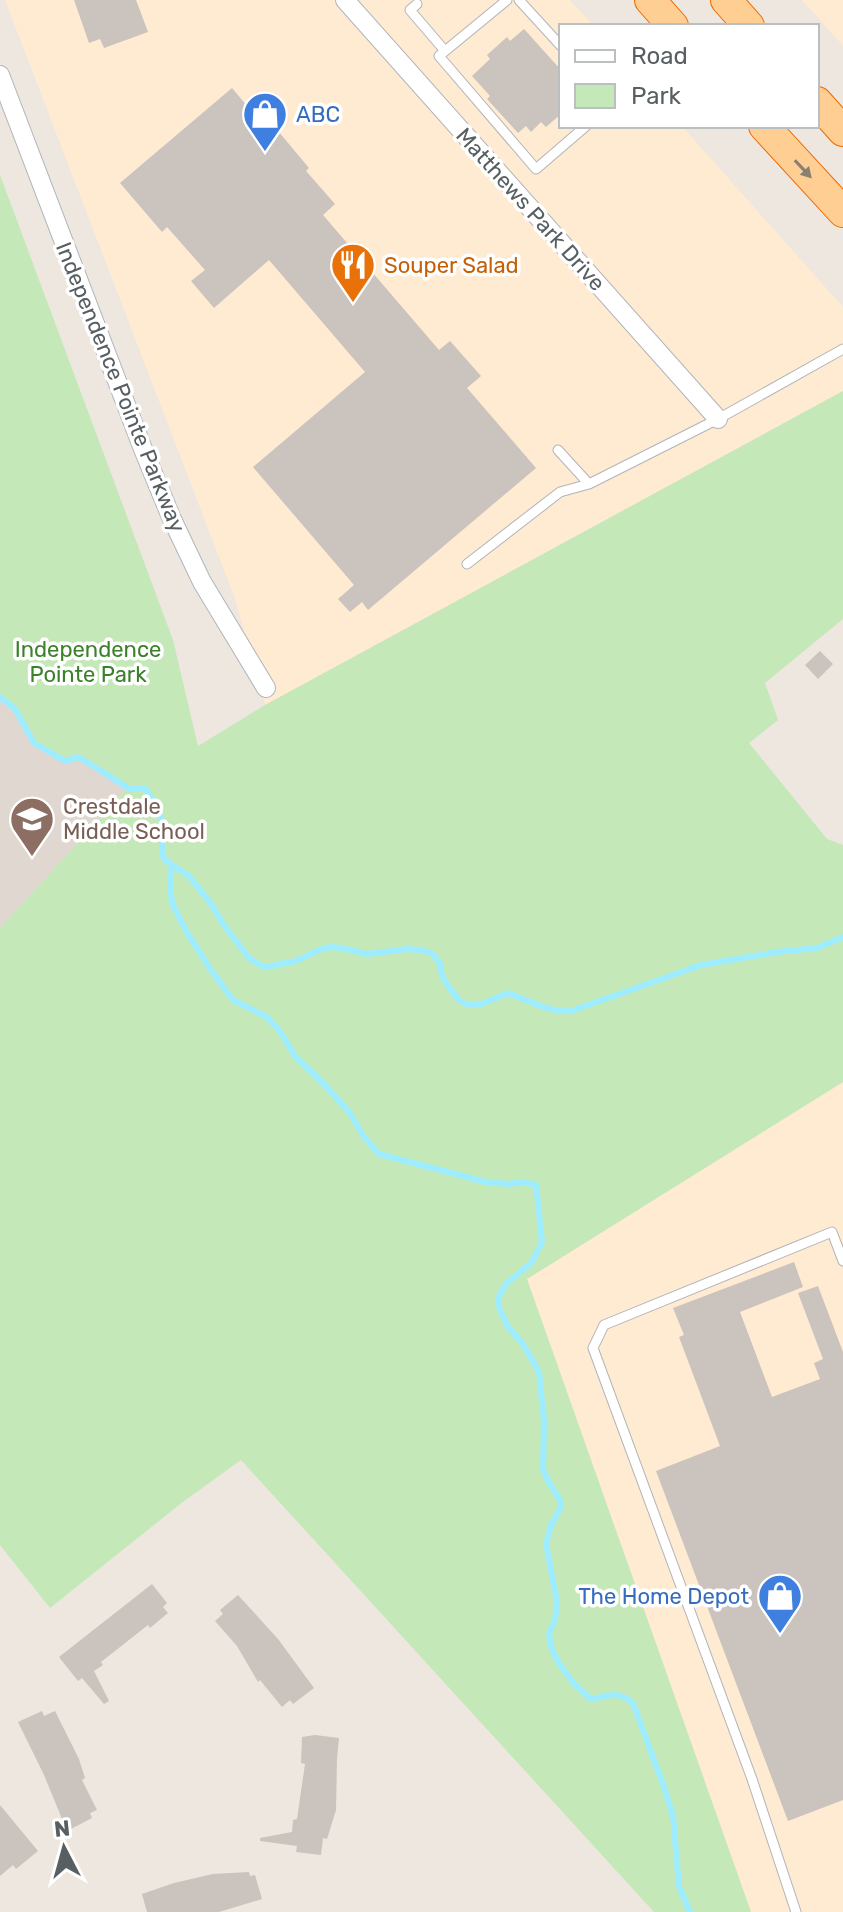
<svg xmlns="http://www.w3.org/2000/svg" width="843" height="1912" font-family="Rubik,sans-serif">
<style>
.commercial{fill:#ffead2}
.education{fill:#e0d8d0}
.green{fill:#c4e8b8}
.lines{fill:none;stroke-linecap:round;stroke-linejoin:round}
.stream{stroke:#9decff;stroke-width:6}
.building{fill:#cac3be}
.service-casing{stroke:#b0b5b9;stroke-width:11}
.minor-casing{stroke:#b0b5b9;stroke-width:20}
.trunk-casing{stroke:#ec6900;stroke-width:32}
.service{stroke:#fff;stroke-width:9}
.minor{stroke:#fff;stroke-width:18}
.trunk{stroke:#ffce93;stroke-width:30}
.oneway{fill:#8a8071}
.labels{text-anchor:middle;stroke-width:7;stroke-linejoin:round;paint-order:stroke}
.shop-label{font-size:22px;fill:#366cbe;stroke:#fff;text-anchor:start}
.street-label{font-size:22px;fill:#585f62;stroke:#fff}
.food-label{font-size:22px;fill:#c56008;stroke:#fff;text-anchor:start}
.park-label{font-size:22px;fill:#3a812a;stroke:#fff}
.education-label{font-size:22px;fill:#785e54;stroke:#fff;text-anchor:start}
</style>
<rect width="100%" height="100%" fill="#ede7df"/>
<path class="commercial" d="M5 0H570L594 26H561V126H682L843 307V391L265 705 235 599Z
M802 0H843V46Z
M843 1082V1912H751L527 1279Z"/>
<path class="education" d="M0 697 15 709 35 744 79 757 128 788 0 928Z"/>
<path class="green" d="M0 175 173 640 198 746 265 705 843 391V619L765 683 778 720 749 743 827 839 843 845V1082L527 1279 751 1912H654L241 1460 184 1501 50 1608 0 1545V928L128 788 80 757 65 761 34 743 15 709 0 697Z"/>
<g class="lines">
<path class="stream" d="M0 697 15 709 34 743 65 761 79 757 128 788H145L156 805 162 821V853L165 860 189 876 212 905 223 924 249 958 262 966H271L296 961 319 950 330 947 342 948 367 954 407 949 422 950 433 954 440 964 442 976 450 989 459 1000 468 1005H479L508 993C529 1000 548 1013 571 1011L701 965 777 952 817 948 843 937
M172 865 170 883 172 903 186 931 211 970 233 1000 267 1017 279 1030 295 1056 325 1085 349 1112 364 1137 379 1154 486 1182 509 1184 523 1182 536 1185 542 1242 532 1262 506 1284 499 1296 498 1305 508 1327 523 1344 539 1372 544 1421 543 1469 548 1481 560 1500 561 1507 551 1525 546 1544 557 1602 555 1620 549 1633 552 1650 560 1665 575 1685 591 1699C610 1696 617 1690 633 1703L664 1787 673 1816 679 1886 690 1912"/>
</g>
<path class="building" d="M74 0H136L148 32 104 48 100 39 89 43Z
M524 29 561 70V114L546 127 541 122 531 132 526 126 518 133 487 99 490 96 472 76 490 59 487 55 507 37 510 41Z
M232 88 262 124 268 119 309 168 306 171 335 204 323 215 439 350 450 341 481 376 467 388 536 468 368 610 362 602 350 612 338 599 354 585 253 467 365 372 269 260 214 308 191 281 205 270 167 227 162 232 120 183Z
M820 651 833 664 818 679 805 665Z
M794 1262 803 1287 740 1312 772 1397 820 1379 814 1363 823 1359 798 1293 818 1286 843 1352V1800L788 1821 656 1471 720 1446 679 1337 684 1335 673 1308Z
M152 1584 167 1603 163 1607 168 1613 150 1628 148 1625 101 1662 103 1665 94 1671 109 1701 104 1704 82 1678 78 1681 59 1657Z
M238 1595 278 1639 314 1688 293 1704 290 1700 282 1707 260 1680 258 1682 237 1646 215 1621 223 1614 220 1610Z
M42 1711 44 1716 55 1711 79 1759 85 1778 82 1780 97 1810 90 1813 92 1818 67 1831 44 1775 18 1722Z
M315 1735 339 1738 337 1759 336 1810 327 1839 323 1838 321 1855 296 1852 297 1846 260 1841V1838L292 1832 293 1820 297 1819 305 1764 301 1763 302 1737Z
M0 1805 38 1851 16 1869 13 1865 0 1876Z
M249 1872 250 1876 255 1875 262 1899 219 1912H147L142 1894 174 1883 213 1874Z"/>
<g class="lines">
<g class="service-casing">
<path id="service" d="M507 0 439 56 536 169 586 126
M519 0 561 46
M417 4 410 10 445 51
M558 450 589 484 718 419 843 349
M467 564 560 492 589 484
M796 1912 752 1779 593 1348 604 1325 832 1232 843 1261"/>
</g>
<g class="minor-casing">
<path id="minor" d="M345 0 718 419
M0 75 143 449 171 517 202 582 266 688"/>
</g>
<g class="trunk-casing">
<path id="trunk" d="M650 0 673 26
M726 0 749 26
M817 102 843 131
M764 126 843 212"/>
</g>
<use href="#service" class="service"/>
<use href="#minor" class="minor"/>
<use href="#trunk" class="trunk"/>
</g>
<defs><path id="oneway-solid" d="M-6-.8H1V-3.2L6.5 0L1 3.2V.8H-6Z" transform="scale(2)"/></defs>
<use class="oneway" href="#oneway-solid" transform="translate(803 169) rotate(47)"/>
<defs>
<g id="shop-pin" transform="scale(2.3)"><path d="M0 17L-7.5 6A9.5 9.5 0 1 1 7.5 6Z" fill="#3f7fe0" stroke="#fff"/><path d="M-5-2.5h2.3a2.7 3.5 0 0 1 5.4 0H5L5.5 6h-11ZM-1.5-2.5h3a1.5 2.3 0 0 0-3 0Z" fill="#fff"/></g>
<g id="restaurant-pin" transform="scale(2.3)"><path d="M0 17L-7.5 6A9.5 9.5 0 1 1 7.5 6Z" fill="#e8710a" stroke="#fff"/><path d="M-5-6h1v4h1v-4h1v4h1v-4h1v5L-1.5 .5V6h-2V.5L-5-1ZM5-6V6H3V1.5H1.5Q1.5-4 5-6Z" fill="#fff"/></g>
<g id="school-pin" transform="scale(2.3)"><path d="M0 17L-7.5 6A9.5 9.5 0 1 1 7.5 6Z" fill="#8d6e63" stroke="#fff"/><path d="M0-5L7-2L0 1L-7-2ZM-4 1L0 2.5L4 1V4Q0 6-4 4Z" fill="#fff"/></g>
</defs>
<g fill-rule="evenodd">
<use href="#shop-pin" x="265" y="114"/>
<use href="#restaurant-pin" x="353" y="265"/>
<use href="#school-pin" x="32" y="819"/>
<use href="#shop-pin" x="780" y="1596"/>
</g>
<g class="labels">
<g class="shop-label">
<text x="296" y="122">ABC</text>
<text x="749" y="1604" text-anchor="end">The Home Depot</text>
</g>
<g class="street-label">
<text transform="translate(531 209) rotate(48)" y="8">Matthews Park Drive</text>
<text transform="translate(121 387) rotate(68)" y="8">Independence Pointe Parkway</text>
</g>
<g class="food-label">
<text x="384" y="273">Souper Salad</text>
</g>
<g class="park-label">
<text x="88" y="657">Independence<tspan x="88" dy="25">Pointe Park</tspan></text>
</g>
<g class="education-label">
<text x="63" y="814">Crestdale<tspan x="63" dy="25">Middle School</tspan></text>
</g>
</g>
<rect x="559" y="24" width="260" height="104" fill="#ffffff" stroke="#bcbfc0" stroke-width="2"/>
<rect x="575" y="50" width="40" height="12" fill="#ffffff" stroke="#bcbfc0" stroke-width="2"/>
<text x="631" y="64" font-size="24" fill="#585f62">Road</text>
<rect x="575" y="84" width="40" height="24" fill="#c4e8b8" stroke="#bcbfc0" stroke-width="2"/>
<text x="631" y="104" font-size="24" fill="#585f62">Park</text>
<g transform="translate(64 1848) rotate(354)" stroke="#ffffff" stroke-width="6" paint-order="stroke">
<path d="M0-6L14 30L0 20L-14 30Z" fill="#585f62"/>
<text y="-12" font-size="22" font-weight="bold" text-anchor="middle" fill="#585f62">N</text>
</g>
</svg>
